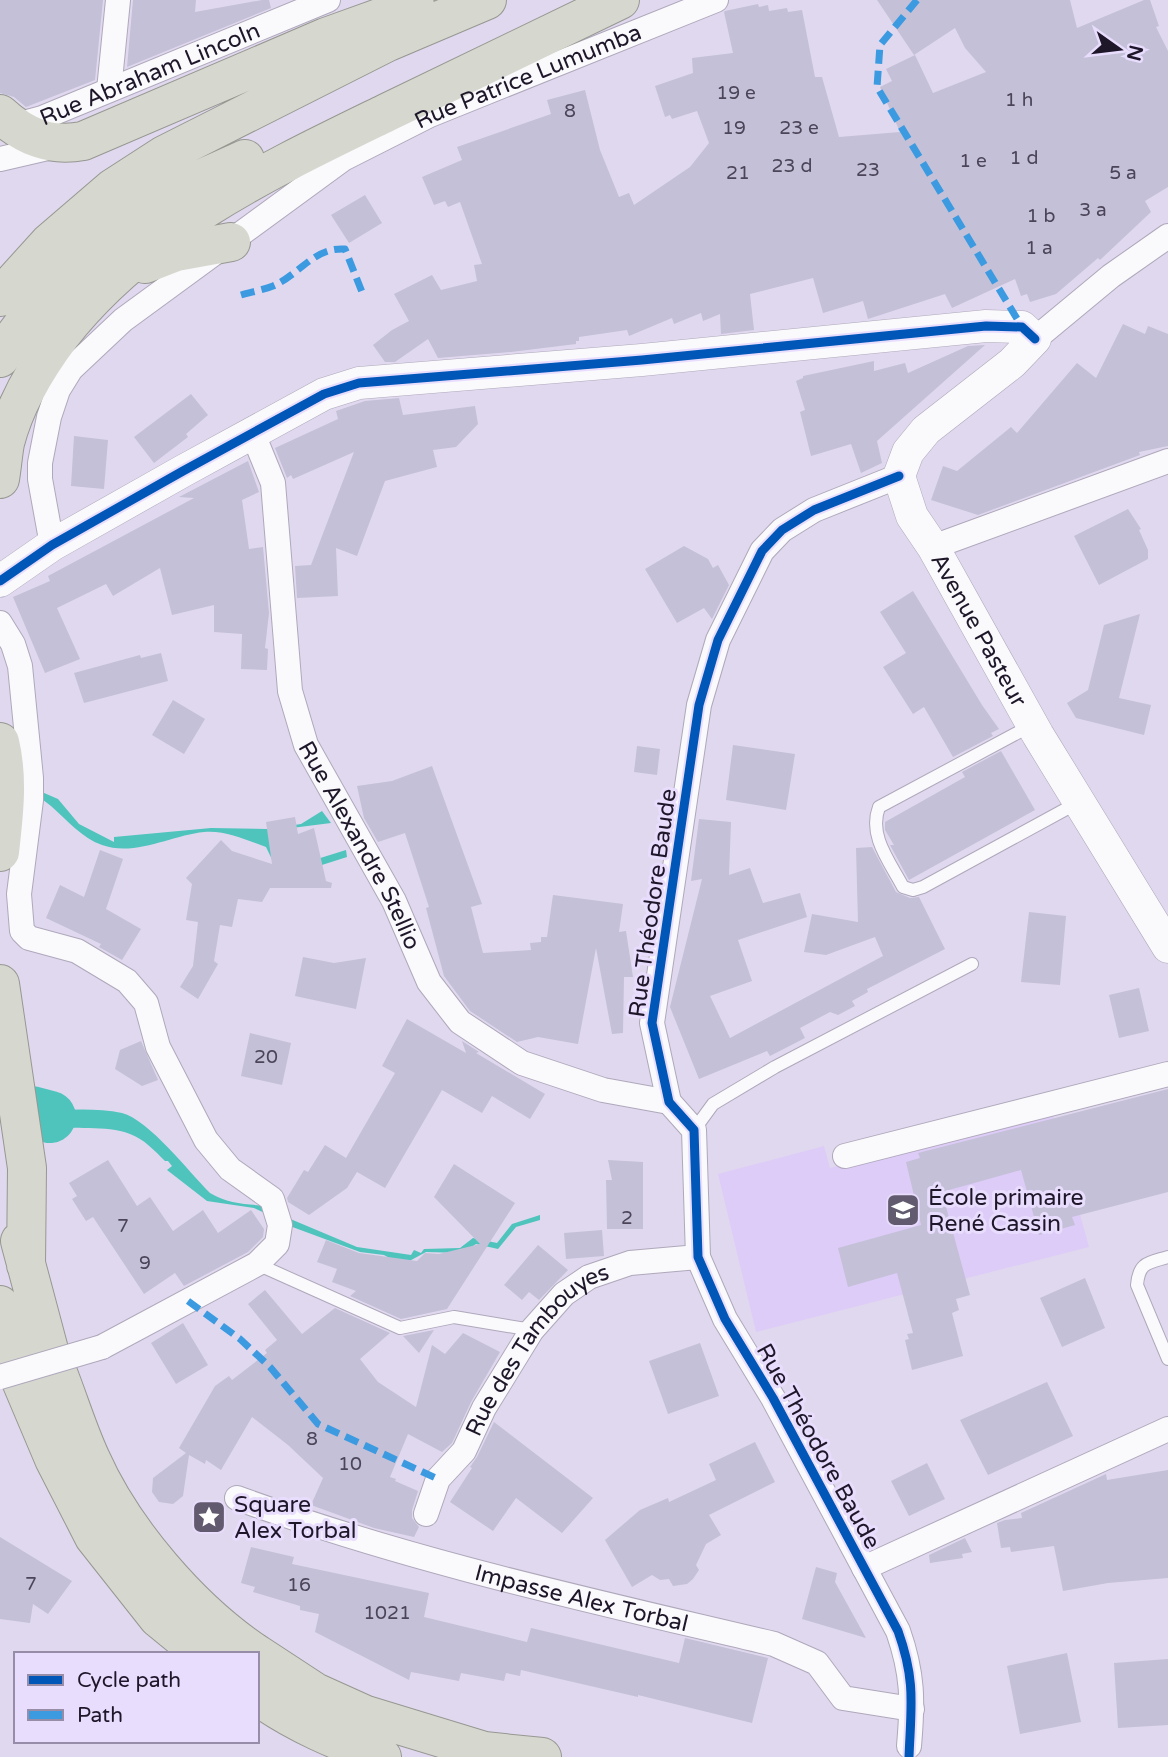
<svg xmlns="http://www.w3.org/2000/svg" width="1168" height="1757" font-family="'Varela Round',sans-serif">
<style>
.built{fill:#ddccf7}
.water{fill:#4ec4bd}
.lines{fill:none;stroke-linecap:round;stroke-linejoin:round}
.river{stroke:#4ec4bd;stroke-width:52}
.building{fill:#c4c0d7}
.service-casing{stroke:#afa8bb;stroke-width:14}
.minor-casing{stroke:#afa8bb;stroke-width:26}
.tertiary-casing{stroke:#afa8bb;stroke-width:33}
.trunk-casing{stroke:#979792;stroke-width:40}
.service{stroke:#faf9fc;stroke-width:12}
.minor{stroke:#faf9fc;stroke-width:24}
.tertiary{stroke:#faf9fc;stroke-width:32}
.trunk{stroke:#d6d8cf;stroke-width:38}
.minor-bridge-casing{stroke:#afa8bb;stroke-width:26;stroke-linecap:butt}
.minor-bridge{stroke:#faf9fc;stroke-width:24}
.quiet{stroke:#3c9ae1;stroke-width:7;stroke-dasharray:14 7;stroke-linecap:butt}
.cycleway-casing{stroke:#e9ddfe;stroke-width:13}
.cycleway{stroke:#0057b8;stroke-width:9}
.labels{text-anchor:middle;stroke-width:6;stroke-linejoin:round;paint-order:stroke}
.number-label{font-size:19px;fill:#4c4559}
.street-label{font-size:23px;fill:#1e1629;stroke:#e9ddfe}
.poi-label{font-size:23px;fill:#1e1629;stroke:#e9ddfe;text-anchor:start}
</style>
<rect width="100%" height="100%" fill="#e0d8ee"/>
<path class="built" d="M1052 1112 1089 1247 756 1332 718 1174 824 1146 830 1168Z"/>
<path class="water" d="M21 783 58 799 79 824 114 842V837L211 828 267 829 301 824 322 811 331 823 276 830 285 869 346 850 347 857 281 878 266 847C246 840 226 830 204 832 172 835 135 857 102 845 82 838 67 820 51 806 41 798 31 791 21 783Z
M51 1110C74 1110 99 1108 122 1113 149 1120 189 1172 210 1193 228 1204 246 1204 266 1206L271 1216 254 1208 207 1201 167 1170 172 1166 168 1161H165C155 1151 144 1139 130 1134 105 1124 74 1131 48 1126Z
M540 1215V1220L516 1227 498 1249 476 1244 463 1253 426 1252 402 1265 384 1255 360 1252 287 1225 288 1218 357 1247 411 1255 414 1250 421 1253 424 1249 460 1248 473 1238 497 1243 512 1224Z"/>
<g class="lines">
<path class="river" d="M31 1112 50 1117"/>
</g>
<path class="building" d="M0 0H103L95 80 26 107 14 97 0 93Z
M133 0H196L195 12 262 0H269L271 8 127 67Z
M877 0H1070L1077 28 1144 0H1150L1159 26 1156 27 1168 51V187L1145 201 1151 212 1100 260 1098 258 1056 294 1030 302 1027 294 1021 296 1015 279 952 308 945 294 868 319 863 301 823 313 813 278 750 294 754 330 721 334 720 314 703 321 701 313 674 324 672 318 629 336 627 330 579 337V341H576V344L511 352 438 358 428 339 395 362H385L373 345 392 330 409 321 394 294 432 275 441 290 477 281 474 265 482 264 460 202 448 207 445 201 434 205 422 177 462 160 457 147 551 114 547 100 585 90 600 150 619 197 629 193 634 205 690 167 709 143 697 111 672 119 670 115 665 117 655 86 693 73 692 58 733 53 724 12 725 11 758 4 759 7 768 5 769 11 787 8 788 12 802 10 815 77H822L839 137 900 132 880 87 892 81 886 69 915 55 933 93 986 72 965 48 955 28 914 55Z
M365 195 382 223 349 243 331 215Z
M1123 324 1145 334 1148 326 1168 334V446L1139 452 1140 455 978 515 931 500 943 466 957 471 1011 427 1017 433 1077 363 1096 378Z
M985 345 877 441 882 463 861 473 851 444 811 456 800 412 805 410 796 381 803 378V376L874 361V371L905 363 908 373 968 346Z
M191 394 208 415 186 434 188 437 154 463 134 437Z
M399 398 403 415 475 406 478 424 456 447 433 450 437 467 385 481 357 556 336 548 338 596 297 598 295 566 311 565 354 452 293 479 291 475 287 478 275 448 338 419 336 411 365 401Z
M74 436 108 440 104 489 71 486Z
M248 461 259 492 242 500 249 549 263 547 269 613 265 648 268 649 267 670 241 669 242 634 214 632V605L172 615 160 568 113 596 106 584 57 608 80 659 45 673 13 597 50 581 48 576 194 498 179 497Z
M1128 509 1141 529 1139 530 1148 550V559L1099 585 1074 536Z
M684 546 708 559 713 568 718 565 729 585 712 619 704 608 677 623 645 569Z
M913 591 982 705 999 729 991 733 993 736 953 757 924 707 913 714 883 667 906 653 880 612Z
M1140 614 1119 698 1151 705 1144 735 1076 718 1067 703 1088 690 1104 625Z
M161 653 168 681 84 703 74 673 140 655 141 658Z
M173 700 205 719 184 754 152 735Z
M733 745 795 754 786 810 726 800Z
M637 746 660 749 657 775 634 772Z
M1001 751 1035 810 909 880 890 845H894L885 830V822L965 777 962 772Z
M432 766 482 904 471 907 483 953 531 950 530 943 541 942V937H547L553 895 623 904 619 932 626 931 633 977H624L623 1033 612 1034 596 948 578 1044 538 1037 517 1042 470 1011 444 976 426 908 429 907 405 833 378 842 364 818 357 786 392 781Z
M295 817 298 834 314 828 326 881 332 883 331 888H270L262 902 238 899 232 927 220 925 214 961 218 964 198 999 180 987 193 966 198 922 186 920 192 884 186 878 221 840 232 851 272 864 266 822Z
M699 819 731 822 729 875 750 868 763 903 800 893 807 917 738 940 752 981 710 996 730 1038 883 956 875 937 826 955 804 952 812 914 858 922 856 848 872 847 896 892 910 898 919 897 945 949 867 989 868 992 852 1001 855 1006 838 1015 830 1012 800 1028 805 1038 770 1056 767 1051 699 1079 670 1007 702 879 691 881Z
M100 850 123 859 106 909 141 929 122 960 99 947 101 944 46 918 60 885 84 897Z
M1029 912 1066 916 1060 985 1021 982Z
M303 957 334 963 366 958 356 1009 295 996Z
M1139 988 1149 1031 1119 1038 1109 995Z
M407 1019 466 1053 462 1041 479 1052 476 1053 545 1094 530 1119 492 1096 482 1113 442 1090 385 1188 357 1172 347 1188 309 1215 288 1202 287 1198 304 1170 308 1172 325 1145 346 1158 395 1073 382 1066Z
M250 1033 291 1043 282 1085 241 1076Z
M141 1041 158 1080 142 1086 115 1069 120 1050Z
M1168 1089V1192L1072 1217 1075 1225 1039 1235 1021 1170 942 1192 970 1295 956 1299 959 1310 952 1313 963 1356 912 1370 905 1340 909 1339 907 1334 913 1333 897 1273 848 1287 838 1248 921 1225 906 1162 920 1158 918 1153Z
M108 1160 137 1206 150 1197 173 1231 203 1210 218 1233 251 1210 264 1229 263 1237 248 1252 184 1286 175 1273 144 1294 93 1217 86 1221 72 1199 77 1196 69 1183Z
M608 1160 643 1162V1229H607L606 1180H612Z
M454 1164 515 1203 447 1309 401 1319 350 1296 356 1291 332 1282 337 1269 317 1262 326 1240 359 1253 417 1261 425 1253 439 1254 480 1244 434 1197Z
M602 1230 604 1256 566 1259 564 1233Z
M538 1245 568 1270 539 1300 529 1292 522 1300 504 1285Z
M1085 1278 1105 1328 1062 1347 1040 1298Z
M265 1290 302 1334 335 1308 390 1333 360 1359 378 1382 416 1407 432 1345 445 1354 463 1333 500 1352 471 1402 452 1443 442 1452 408 1434 390 1477 396 1479 395 1481 418 1491 412 1510V1518L419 1527 414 1537 374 1528 311 1505 323 1478 288 1445 252 1417 221 1470 206 1460 205 1464 189 1455 183 1496 173 1504 159 1502 152 1492 153 1478 186 1453 179 1448 215 1386 229 1376 232 1380 267 1353 265 1350 277 1340 248 1304Z
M183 1323 208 1365 176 1384 151 1343Z
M434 1330 419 1353 403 1336Z
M700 1343 719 1396 668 1414 649 1361Z
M1047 1382 1073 1436 988 1475 960 1420Z
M494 1422 593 1498 562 1533 516 1498 493 1531 450 1502 472 1468 470 1467 477 1457Z
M755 1442 775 1482 709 1515 721 1535 706 1544 696 1565 699 1570 693 1579 687 1584 673 1586 669 1579 660 1580 652 1575 632 1587 605 1540 640 1510 668 1498 669 1502 716 1480 709 1464Z
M927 1463 945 1499 909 1516 891 1481Z
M1168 1470V1578L1108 1583 1063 1591 1054 1546 1011 1552 1010 1547 1001 1548 997 1523 1005 1520 1022 1518 1021 1513 1106 1474 1107 1480Z
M0 1537 72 1581 48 1614 33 1604 30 1623 0 1619Z
M965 1538 972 1552 962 1554 963 1558 930 1563 929 1555Z
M251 1547 294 1557 292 1564 429 1593 424 1617 527 1642 531 1628 679 1663 685 1638 768 1658 752 1723 638 1695V1697L521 1670 520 1676 506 1673 504 1681 461 1673 459 1681 411 1672 409 1680 315 1632 319 1614 300 1610V1606L253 1592 255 1587 241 1583Z
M816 1567 837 1573 835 1582 866 1638 802 1619Z
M1067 1653 1081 1722 1020 1734 1007 1666Z
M1168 1659V1725L1118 1728 1114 1663Z"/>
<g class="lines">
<g class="service-casing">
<path id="service" d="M1032 725 879 807C868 836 890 862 903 887L913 890 923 887 1079 802
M694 1130 713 1104 775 1067 972 964
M1168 1257C1148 1263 1139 1262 1137 1285L1168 1359
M257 1264 400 1328 454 1317 532 1330"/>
</g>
<g class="minor-casing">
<g id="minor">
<path d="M109 90 118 0"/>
<path id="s1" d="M9 123 27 122 42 118 328 0"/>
<path d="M0 159 56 146"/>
<path d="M1035 339 1111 276 1168 236"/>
<path id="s2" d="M253 434 273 483 290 691 306 745 394 901 429 982 460 1022 522 1063 603 1090 669 1102"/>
<path d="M899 476 814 510 782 530 762 551 718 640 699 705 652 1023 669 1102 694 1130 698 1257 725 1319 773 1398 898 1631C913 1674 913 1701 909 1746"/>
<path id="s3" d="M52 545 40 479V463L49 417 58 390 71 369 123 320 343 159 430 115 716 0"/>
<path d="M933 547 1168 461"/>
<path d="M0 623 13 644 20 666 31 778V800L19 894 22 931 29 938 77 951 127 981 146 1003 158 1047 206 1140 230 1169 272 1199 280 1225 277 1244 257 1264 102 1347"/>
<path d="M845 1156 1168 1074"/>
<path id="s4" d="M237 1498C412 1562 593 1601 774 1644L817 1663 843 1698 912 1709"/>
<path id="s5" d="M426 1514 438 1479 464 1451 484 1408 532 1330 564 1294 589 1277 630 1263 698 1257"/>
<path d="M864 1568 1168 1429"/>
</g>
</g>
<g class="tertiary-casing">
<g id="tertiary">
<path id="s6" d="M0 581 52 545 183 471 324 394 359 383 642 360 986 326 1022 327 1035 339 1012 363 926 430 908 452 899 476 912 516 933 547 1038 735 1168 947"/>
</g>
</g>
<g class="trunk-casing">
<path id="trunk" d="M0 114C25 137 50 147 83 141L326 37 415 5
M145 264 176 252 231 242
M0 297 49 243 113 188 164 155 388 42 487 0
M0 358C41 291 101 237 168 196 192 181 220 171 245 159
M0 479C2 467 3 454 5 443 15 403 37 367 61 335 145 228 267 171 386 113 464 76 542 38 620 0
M0 742C9 779 4 815 0 852
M0 984 27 1168 26 1265
M20 1241 49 1350
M0 1305 13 1362
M58 1373C69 1401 78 1431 91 1459 123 1531 191 1610 257 1654
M21 1381 54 1459 94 1537 158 1618 202 1654
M257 1654 315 1692 366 1715 484 1751 542 1757
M257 1696C296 1724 337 1741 382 1757"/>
</g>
<use href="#service" class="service"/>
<use href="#minor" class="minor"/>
<use href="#tertiary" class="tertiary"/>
<use href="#trunk" class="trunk"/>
<g class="minor-bridge-casing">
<path id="minor-bridge" d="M0 1377 102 1347"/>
</g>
<use href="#minor-bridge" class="minor-bridge"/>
<path class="quiet" d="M917 0 880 45 877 87 1022 327
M241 295C251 292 263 290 273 286 299 275 314 247 345 249L364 297
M188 1301 240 1339 270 1367 318 1424 438 1479"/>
<g class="cycleway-casing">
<path id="cycleway" d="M899 476 814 510 782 530 762 551 718 640 699 705 652 1023 669 1102 694 1130 698 1257 725 1319 773 1398 898 1631C916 1681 911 1706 909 1757
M0 581 52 545 183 471 324 394 359 383 642 360 986 326 1022 327 1035 339"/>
</g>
<use href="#cycleway" class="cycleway"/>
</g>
<defs>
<g id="school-square" transform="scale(1.75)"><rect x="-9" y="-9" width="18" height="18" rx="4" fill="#625a6e" stroke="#e9ddfe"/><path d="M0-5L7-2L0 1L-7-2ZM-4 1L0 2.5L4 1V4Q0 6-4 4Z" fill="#fff"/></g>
<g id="sight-square" transform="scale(1.75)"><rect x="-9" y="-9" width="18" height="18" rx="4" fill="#625a6e" stroke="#e9ddfe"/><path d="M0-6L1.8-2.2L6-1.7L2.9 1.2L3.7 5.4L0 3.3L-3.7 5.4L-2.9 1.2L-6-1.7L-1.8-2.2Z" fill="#fff"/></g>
</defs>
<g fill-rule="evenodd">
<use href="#school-square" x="903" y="1210"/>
<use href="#sight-square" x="209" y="1517"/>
</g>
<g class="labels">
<g class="number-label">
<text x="736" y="99">19 e</text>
<text x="1019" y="106">1 h</text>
<text x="570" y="117">8</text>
<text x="734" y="134">19</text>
<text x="799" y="134">23 e</text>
<text x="1024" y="164">1 d</text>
<text x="973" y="167">1 e</text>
<text x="792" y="172">23 d</text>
<text x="868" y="176">23</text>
<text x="738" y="179">21</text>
<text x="1123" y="179">5 a</text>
<text x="1093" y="216">3 a</text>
<text x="1041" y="222">1 b</text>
<text x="1039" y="254">1 a</text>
<text x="266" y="1063">20</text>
<text x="627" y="1224">2</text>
<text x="123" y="1232">7</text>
<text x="145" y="1269">9</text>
<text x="312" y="1445">8</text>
<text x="350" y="1470">10</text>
<text x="31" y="1590">7</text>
<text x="299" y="1591">16</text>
<text x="387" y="1619">1021</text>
</g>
<g class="street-label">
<text dy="8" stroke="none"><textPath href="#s1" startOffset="150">Rue Abraham Lincoln</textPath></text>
<text dy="8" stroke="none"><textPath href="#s3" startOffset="730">Rue Patrice Lumumba</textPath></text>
<text dy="8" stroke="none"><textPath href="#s6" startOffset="1465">Avenue Pasteur</textPath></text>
<text dy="8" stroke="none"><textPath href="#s2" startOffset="432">Rue Alexandre Stellio</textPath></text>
<text transform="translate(652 903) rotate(-82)" y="8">Rue Théodore Baude</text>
<text dy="8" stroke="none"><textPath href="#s5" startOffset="203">Rue des Tambouyes</textPath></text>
<text transform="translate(819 1446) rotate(61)" y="8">Rue Théodore Baude</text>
<text dy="8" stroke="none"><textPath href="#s4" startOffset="359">Impasse Alex Torbal</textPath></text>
</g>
<g class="poi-label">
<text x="928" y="1205">École primaire<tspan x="928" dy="26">René Cassin</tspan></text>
<text x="234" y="1512">Square<tspan x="234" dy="26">Alex Torbal</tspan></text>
</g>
</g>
<rect x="14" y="1652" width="245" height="91" fill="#e9ddfe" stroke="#988da9" stroke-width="2"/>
<rect x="28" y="1675" width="35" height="10" fill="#0057b8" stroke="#988da9" stroke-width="2"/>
<text x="77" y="1687" font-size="21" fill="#1e1629">Cycle path</text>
<rect x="28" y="1710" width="35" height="10" fill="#3c9ae1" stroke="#988da9" stroke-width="2"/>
<text x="77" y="1722" font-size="21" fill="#1e1629">Path</text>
<g transform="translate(1119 49) rotate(104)" stroke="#e9ddfe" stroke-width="5" paint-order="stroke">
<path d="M0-5L12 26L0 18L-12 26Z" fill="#1e1629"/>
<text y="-10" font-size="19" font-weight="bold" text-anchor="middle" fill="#1e1629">N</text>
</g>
</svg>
